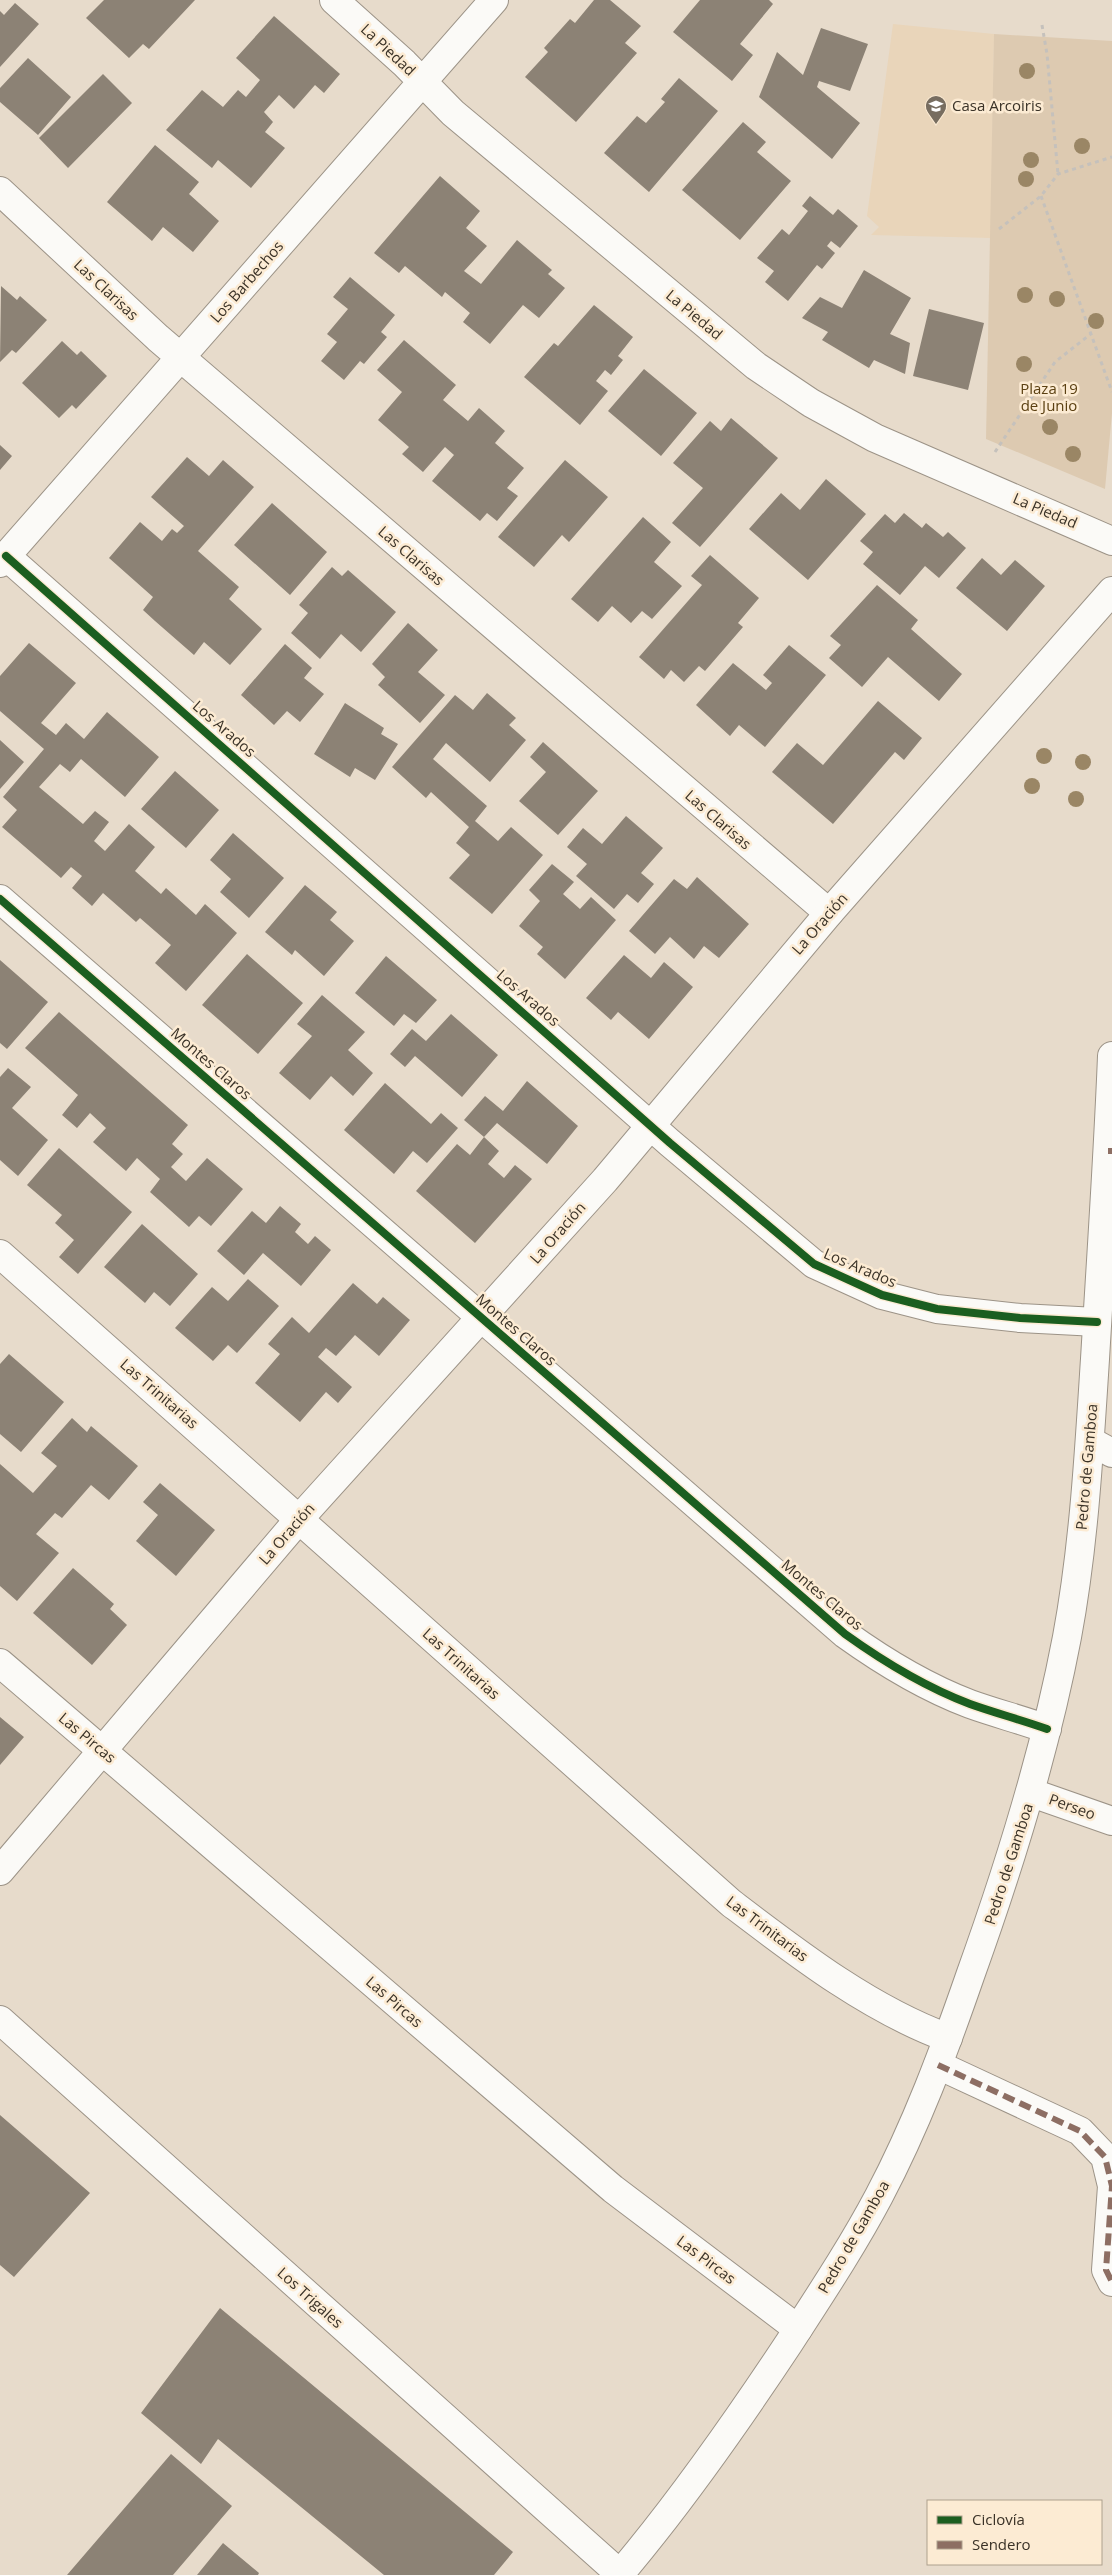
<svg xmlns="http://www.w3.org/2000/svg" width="1112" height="2575" font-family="'Open Sans',sans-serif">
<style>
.built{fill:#e9d5ba}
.green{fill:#ddcab1}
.building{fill:#8c8275}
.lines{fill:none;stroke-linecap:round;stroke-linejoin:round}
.street-casing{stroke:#9c9387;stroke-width:30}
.secondary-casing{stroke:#9c9387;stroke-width:30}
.path{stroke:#c5c1bc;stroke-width:3;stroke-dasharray:4 4;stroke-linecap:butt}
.street{stroke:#fbfaf7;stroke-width:28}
.secondary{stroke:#fbfaf7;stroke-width:28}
.quiet{stroke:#8d6e63;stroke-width:6;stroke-dasharray:12 6;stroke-linecap:butt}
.cycleway-casing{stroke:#fcebd3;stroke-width:11}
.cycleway{stroke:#1b5e20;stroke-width:8}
.tree{fill:#9a8665}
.labels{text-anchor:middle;stroke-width:5;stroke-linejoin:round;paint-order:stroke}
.street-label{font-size:15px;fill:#3a3227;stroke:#fcebd3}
.poi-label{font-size:15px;fill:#3a3227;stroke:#fcebd3;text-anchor:start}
.park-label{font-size:15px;fill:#5b4012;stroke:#fcebd3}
</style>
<rect width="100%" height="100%" fill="#e7dbcb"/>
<path class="built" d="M893 24 994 34 991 238 871 235 879 227 867 216Z"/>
<path class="green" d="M994 34 1112 41V413L1105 489 986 439Z"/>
<path class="building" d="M104 0H195L149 49 143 44 129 58 86 18Z
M594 0H610L641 26 625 43 637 53 576 122 525 77 548 52 544 48 570 19 575 23Z
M700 0H769L773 4 740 44 753 55 732 81 673 32Z
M15 3 39 24 0 67V11L4 15Z
M274 16 340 74 324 93 315 85 294 109 279 95 264 112 273 122 265 132 285 148 251 188 218 160 212 168 166 130 202 90 223 107 238 90 246 97 260 80 236 58Z
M821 28 868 44 850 91 819 81 817 87 860 123 832 159 759 97 777 52 803 75Z
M28 58 71 97 38 135 0 102V88Z
M103 74 132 103 68 168 39 138Z
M679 78 718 111 649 192 604 153 637 116 646 123 665 102 661 99Z
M743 122 766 142 757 152 791 181 740 240 682 190Z
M155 145 199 182 189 194 219 221 193 252 163 227 152 241 107 202Z
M440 176 480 211 466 228 487 246 464 271 481 284 517 240 552 270 548 274 565 288 539 318 523 305 490 344 463 322 470 313 445 292 442 297 405 266 399 273 374 253Z
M810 196 833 215 838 209 858 226 840 248 831 241 827 246 835 253 822 269 817 265 788 301 765 282 774 271 757 258 782 229 789 235 808 211 802 206Z
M864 270 911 298 890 334 910 343 905 374 874 360 869 368 822 340 828 332 802 318 820 297 842 308Z
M350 277 395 315 381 332 387 337 364 364 360 361 344 380 321 361 337 342 327 334 348 309 333 297Z
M1 286 17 300 20 296 47 320 16 353 12 350 0 362Z
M594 305 633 337 618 356 623 360 611 375 605 370 596 381 608 391 580 425 524 377 554 343 558 346Z
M929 309 984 323 968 390 913 376Z
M404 340 456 385 443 400 468 421 479 408 505 431 495 443 524 468 507 488 518 496 497 521 487 513 480 521 432 481 454 455 445 447 423 472 402 454 409 447 378 420 402 392 377 370Z
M62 341 77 355 81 351 107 376 76 409 72 405 59 418 22 383Z
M644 369 697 413 661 456 608 411Z
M731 418 778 458 700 547 672 523 703 488 673 463 710 421 721 431Z
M0 445 12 456 0 470Z
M187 457 209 476 223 460 254 487 198 551 239 587 229 599 262 629 230 665 204 642 194 655 155 621 143 610 153 597 109 558 140 522 162 541 172 529 177 533 184 526 151 497Z
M565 460 608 497 569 542 562 535 534 567 498 537Z
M826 479 866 514 808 580 749 529 781 493 800 510Z
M272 503 327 552 290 595 234 545Z
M904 513 922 528 926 523 943 537 948 532 966 548 939 578 925 566 900 595 863 564 873 552 860 541 885 514 895 523Z
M643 517 671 542 654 562 682 586 652 619 642 611 631 623 612 606 598 622 571 599Z
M710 555 759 598 738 623 743 627 705 671 699 666 684 682 671 670 664 679 639 657 702 585 691 576Z
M982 558 1001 575 1015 560 1045 586 1007 631 956 588Z
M332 567 342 576 348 570 396 612 361 652 341 634 320 659 291 633 308 613 299 605Z
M877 585 918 620 911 629 962 674 939 701 888 657 862 687 829 658 841 645 830 636Z
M408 623 438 650 418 672 445 695 420 723 378 685 385 677 372 664Z
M29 643 76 683 41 723 56 735 66 723 84 739 107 712 159 757 125 797 81 759 70 772 60 764 39 787 83 824 95 811 109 822 94 841 105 851 129 824 155 847 135 871 161 894 166 888 196 915 205 904 237 933 186 991 155 963 171 945 140 918 136 922 103 893 92 906 72 888 82 876 71 867 61 878 2 827 17 810 3 797 44 749 0 711V676Z
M285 644 312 668 304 678 324 694 300 722 287 711 274 725 241 695Z
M789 645 826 675 765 747 739 725 730 736 696 705 733 663 766 690 772 683 763 675Z
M487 693 516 718 509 725 526 740 490 782 446 743 433 759 487 806 475 821 498 841 511 827 543 855 492 914 449 878 470 855 456 843 469 827 431 792 426 798 392 767 455 695 473 710Z
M878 701 922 738 904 760 895 752 833 824 772 772 797 743 823 765Z
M345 703 384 728 381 734 398 744 375 780 355 768 350 777 314 754Z
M0 740 24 762 0 789Z
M543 742 598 791 558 835 519 801 546 772 530 757Z
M175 771 219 810 186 848 141 809Z
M626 816 663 848 641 873 654 884 638 903 627 894 614 909 576 876 587 864 567 847 583 828 602 844Z
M233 833 284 878 249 918 220 892 231 879 210 860Z
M552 864 574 882 563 894 580 909 591 897 616 920 565 979 537 954 543 947 519 926 540 901 529 890Z
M697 877 749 924 719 958 704 946 694 959 670 937 655 954 629 931 674 879 687 889Z
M305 885 337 912 330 920 354 941 324 976 295 950 292 955 265 932Z
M247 954 303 1003 258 1054 202 1005Z
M624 955 651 978 664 962 693 987 649 1039 618 1012 611 1020 586 998Z
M386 956 437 1000 416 1023 404 1014 394 1026 355 993Z
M0 960 48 1002 7 1049 0 1043Z
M322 995 365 1032 348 1050 373 1073 353 1096 331 1076 310 1100 279 1073 312 1036 297 1024Z
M59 1012 188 1125 172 1144 183 1154 171 1167 186 1181 207 1158 243 1189 211 1226 199 1216 189 1227 150 1192 160 1179 137 1158 126 1171 93 1142 106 1128 90 1113 77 1128 62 1115 78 1095 25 1048Z
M451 1014 498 1055 462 1097 415 1056 405 1067 390 1054 412 1029 426 1041Z
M8 1068 31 1087 12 1108 48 1140 18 1176 0 1160V1077Z
M527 1081 578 1126 547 1164 497 1123 484 1137 464 1120 485 1096 503 1111Z
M385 1083 431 1124 441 1113 458 1128 427 1163 413 1151 394 1174 344 1130Z
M484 1137 499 1151 488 1164 504 1178 515 1165 532 1179 475 1243 416 1191 457 1144 470 1155Z
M59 1148 132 1212 78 1274 59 1257 74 1240 55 1223 62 1215 27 1185Z
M280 1206 301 1224 295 1232 308 1244 315 1236 331 1250 301 1286 263 1253 244 1275 217 1251 252 1211 266 1223Z
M142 1224 198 1274 170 1306 154 1292 145 1303 104 1267Z
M248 1279 279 1306 237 1353 228 1345 213 1361 175 1328 212 1287 228 1301Z
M353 1283 377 1304 383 1297 410 1320 379 1356 355 1335 336 1356 326 1348 318 1357 352 1387 338 1403 326 1392 300 1422 255 1383 280 1354 268 1344 292 1317 309 1333Z
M9 1354 64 1402 21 1452 0 1434V1364Z
M72 1418 87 1432 91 1426 138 1466 109 1500 91 1485 62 1518 55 1513 36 1534 59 1553 17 1601 0 1586V1464L33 1493 57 1466 41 1453Z
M160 1483 215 1530 176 1576 136 1541 158 1515 143 1502Z
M73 1568 114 1604 110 1609 127 1625 92 1665 33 1613Z
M0 1717 24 1737 0 1765Z
M0 2115 90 2193 14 2277 0 2265Z
M220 2308 513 2552 494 2575H384L218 2439 201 2464 141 2413Z
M171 2454 232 2506 173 2575H67Z
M223 2543 259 2573 258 2575H197Z"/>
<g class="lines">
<g class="street-casing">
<path id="street" d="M334 0 404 63 453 113 756 366 811 403 875 438 1112 541
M0 191 158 338 829 913
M6 556 670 1143 814 1264 882 1295 937 1309 1020 1318 1097 1322
M0 563 494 0
M0 899 845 1634C884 1662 925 1687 970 1704 995 1713 1022 1720 1047 1729
M0 1254 731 1903C798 1954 869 2009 948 2038
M1090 1441 1112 1453
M0 1663 613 2189 798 2329
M1032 1793 1112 1821
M0 2020 621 2575
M938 2065 1080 2131 1105 2157 1112 2186 1106 2270 1112 2282"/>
</g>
<g class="secondary-casing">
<path id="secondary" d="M0 1871 300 1518 605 1180 829 913 1112 591
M619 2575C681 2502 736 2423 789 2343 820 2295 852 2247 879 2196 916 2126 944 2051 970 1976 1010 1865 1045 1753 1067 1637 1084 1546 1089 1452 1095 1359 1101 1258 1108 1157 1112 1056"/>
</g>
<path class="path" d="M1042 25 1047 54 1058 174
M1041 196 1112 392
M999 229 1041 196 1058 174 1112 157
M995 452 1055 362 1092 333"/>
<use href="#street" class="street"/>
<use href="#secondary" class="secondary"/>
<path class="quiet" d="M1108 1151H1112
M938 2065 1080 2131 1105 2157 1112 2186 1106 2270 1112 2282"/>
<g class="cycleway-casing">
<path id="cycleway" d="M6 556 670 1143 814 1264 882 1295 937 1309 1020 1318 1097 1322
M0 899 845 1634C884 1662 925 1687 970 1704 995 1713 1022 1720 1047 1729"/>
</g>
<use href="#cycleway" class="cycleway"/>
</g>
<g class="tree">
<circle cx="1027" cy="71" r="8"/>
<circle cx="1082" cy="146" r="8"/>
<circle cx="1031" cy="160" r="8"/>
<circle cx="1026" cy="179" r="8"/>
<circle cx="1025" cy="295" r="8"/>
<circle cx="1057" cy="299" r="8"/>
<circle cx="1096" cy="321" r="8"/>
<circle cx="1024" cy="364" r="8"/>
<circle cx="1050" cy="427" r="8"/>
<circle cx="1073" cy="454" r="8"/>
<circle cx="1044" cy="756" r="8"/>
<circle cx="1083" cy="762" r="8"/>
<circle cx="1032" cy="786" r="8"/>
<circle cx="1076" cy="799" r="8"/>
</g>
<defs>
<g id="school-pin" transform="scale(1.125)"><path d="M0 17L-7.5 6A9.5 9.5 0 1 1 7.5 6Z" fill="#776d60" stroke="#fcebd3"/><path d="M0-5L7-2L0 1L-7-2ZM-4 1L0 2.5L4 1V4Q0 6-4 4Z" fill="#fff"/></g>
</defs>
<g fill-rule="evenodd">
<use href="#school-pin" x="936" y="106"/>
</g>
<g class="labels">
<g class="street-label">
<text transform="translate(388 50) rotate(43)" y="5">La Piedad</text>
<text transform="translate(247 282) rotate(-49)" y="5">Los Barbechos</text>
<text transform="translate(106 290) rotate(43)" y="5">Las Clarisas</text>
<text transform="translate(694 315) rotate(40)" y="5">La Piedad</text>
<text transform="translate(1045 511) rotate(23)" y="5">La Piedad</text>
<text transform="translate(411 556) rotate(41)" y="5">Las Clarisas</text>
<text transform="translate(224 729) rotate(41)" y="5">Los Arados</text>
<text transform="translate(718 820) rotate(41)" y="5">Las Clarisas</text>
<text transform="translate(820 924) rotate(-49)" y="5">La Oración</text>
<text transform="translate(528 998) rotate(41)" y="5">Los Arados</text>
<text transform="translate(211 1064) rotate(41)" y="5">Montes Claros</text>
<text transform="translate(558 1233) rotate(-49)" y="5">La Oración</text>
<text transform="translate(860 1268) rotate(23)" y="5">Los Arados</text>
<text transform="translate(516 1330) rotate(41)" y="5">Montes Claros</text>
<text transform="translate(159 1394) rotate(41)" y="5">Las Trinitarias</text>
<text transform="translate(1087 1467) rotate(-85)" y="5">Pedro de Gamboa</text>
<text transform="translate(287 1534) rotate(-49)" y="5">La Oración</text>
<text transform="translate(822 1595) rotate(40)" y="5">Montes Claros</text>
<text transform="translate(461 1664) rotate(42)" y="5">Las Trinitarias</text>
<text transform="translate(87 1738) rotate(40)" y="5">Las Pircas</text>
<text transform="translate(1072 1807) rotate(20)" y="5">Perseo</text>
<text transform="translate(1009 1864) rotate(-72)" y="5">Pedro de Gamboa</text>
<text transform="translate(767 1929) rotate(37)" y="5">Las Trinitarias</text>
<text transform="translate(394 2002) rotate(41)" y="5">Las Pircas</text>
<text transform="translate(854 2237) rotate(-60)" y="5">Pedro de Gamboa</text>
<text transform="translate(706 2260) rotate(37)" y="5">Las Pircas</text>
<text transform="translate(310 2298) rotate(42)" y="5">Los Trigales</text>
</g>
<g class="poi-label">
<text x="952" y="111">Casa Arcoiris</text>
</g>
<g class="park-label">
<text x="1049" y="394">Plaza 19<tspan x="1049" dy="17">de Junio</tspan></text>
</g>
</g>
<rect x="927" y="2500" width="175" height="65" fill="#fcebd3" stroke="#aea18e"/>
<rect x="937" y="2516" width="25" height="8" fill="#1b5e20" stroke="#aea18e"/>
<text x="972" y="2525" font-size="15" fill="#3a3227">Ciclovía</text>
<rect x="937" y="2541" width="25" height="8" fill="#8d6e63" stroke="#aea18e"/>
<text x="972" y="2550" font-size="15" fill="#3a3227">Sendero</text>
</svg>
